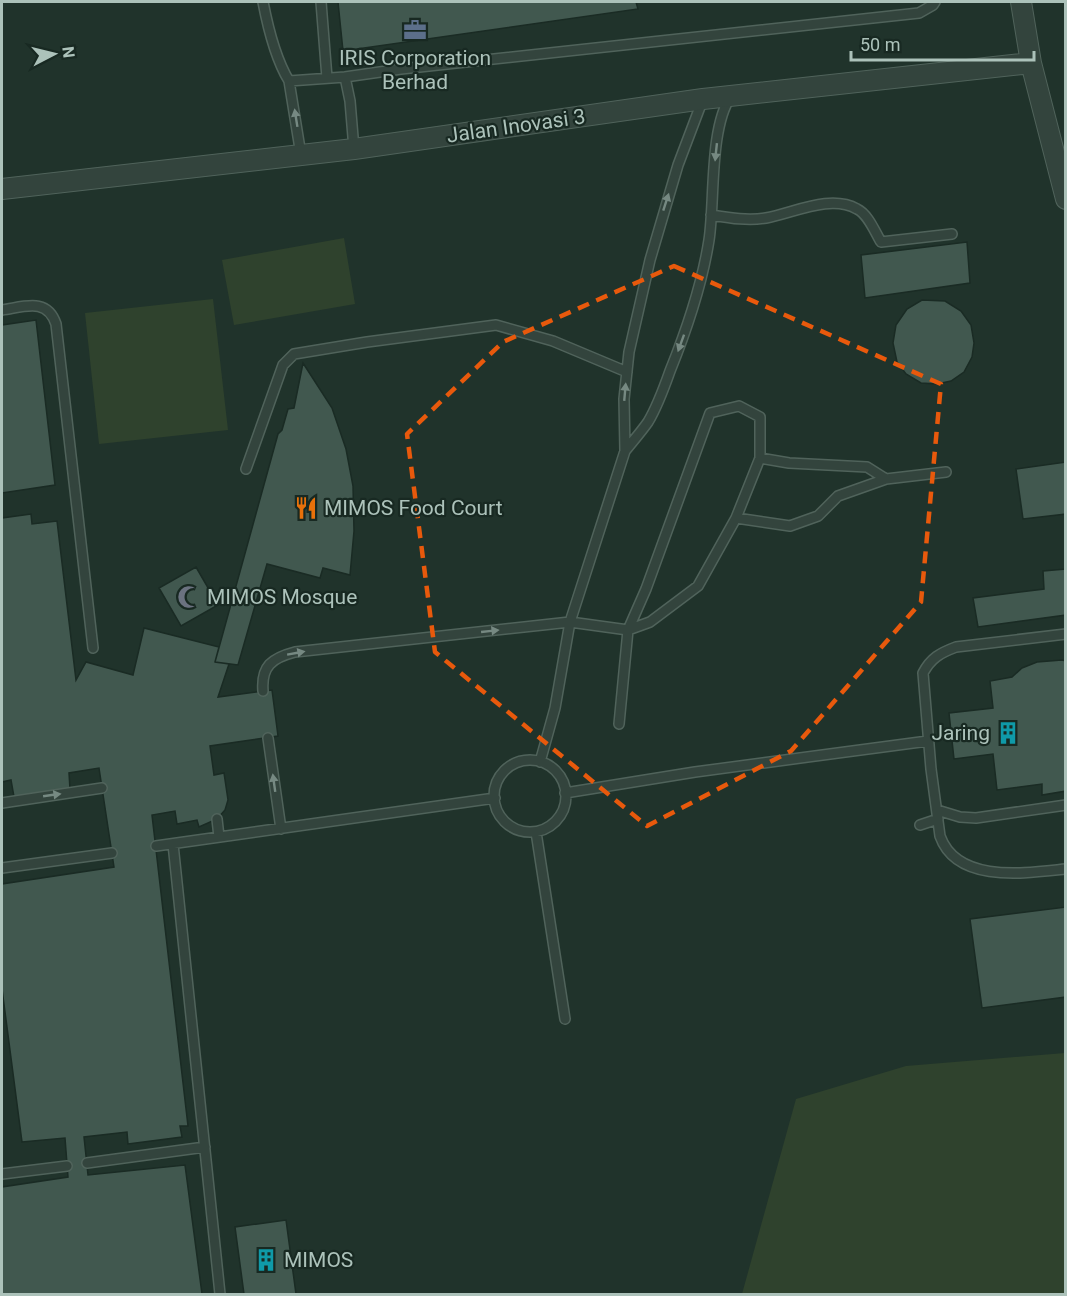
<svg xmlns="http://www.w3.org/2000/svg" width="1067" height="1296" font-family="Roboto,sans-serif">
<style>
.green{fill:#2f422d}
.building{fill:#41584f;stroke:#1a2b24;stroke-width:1.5}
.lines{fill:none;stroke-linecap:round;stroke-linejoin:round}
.lane-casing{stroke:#50635b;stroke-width:12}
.street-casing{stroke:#50635b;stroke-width:22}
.lane{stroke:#33443d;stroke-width:9}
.street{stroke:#33443d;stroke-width:20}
.oneway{fill:#768982}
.marked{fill:none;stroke:#e8590c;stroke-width:4.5;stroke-dasharray:12 8;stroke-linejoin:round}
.labels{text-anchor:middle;stroke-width:4.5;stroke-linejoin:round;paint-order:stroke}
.poi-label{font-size:21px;fill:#acc2ba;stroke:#182922;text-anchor:start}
.street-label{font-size:21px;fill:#acc2ba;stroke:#182922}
</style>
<rect width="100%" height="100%" fill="#20332b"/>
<path class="green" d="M344 238 355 304 234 325 222 260Z
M213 299 228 430 99 444 85 313Z
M1065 1053V1294H742L796 1099 906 1066Z"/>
<path class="building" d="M338 2H636L638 9 343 51Z
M967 242 970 283 865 298 861 255Z
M922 300 945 301 961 311 971 325 974 343 972 357 964 372 951 381 937 384 921 383 906 374 897 362 893 343 896 325 907 309Z
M36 320 55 485 2 493V325Z
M303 363 332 408 346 449 353 486 354 531 350 575 323 568 320 578 267 564 238 665 215 662 278 434 282 430 288 409 294 408Z
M1066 462V514L1023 519 1016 469Z
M31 514 32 524 57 521 76 680 86 662 133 675 144 628 219 647 215 662 229 664 218 697 272 690 278 736 210 746 214 775 224 773 228 800 225 810 217 819 199 827 197 820 177 824 175 811 152 815 188 1126H180L182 1137 128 1144 127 1132 84 1137 88 1175 185 1165 202 1294H2V1187L68 1177 65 1138 22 1142 2 989V884L114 867 99 768 69 773 70 789 14 797 11 780 2 782V518Z
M196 567 218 605 181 626 159 588Z
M1066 569V615L978 627 973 598 1044 589 1043 571Z
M1062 660 1066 661V791L1042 795V784L997 790 993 754 954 759 949 713 993 708 990 681 1012 677 1022 668 1037 662Z
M1066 907V997L982 1008 970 919Z
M286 1220 296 1294H244L235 1227Z"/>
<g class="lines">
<g class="lane-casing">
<path id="lane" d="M263 2C268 28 275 58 289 81L301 155
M321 2 327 78
M345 77 350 101 354 149
M289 81 345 77 401 69 919 13 933 5 935 2
M711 215C730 218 748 221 766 218 794 213 830 194 857 209 868 214 875 232 881 242L952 234
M2 310C24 307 47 297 56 324L93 648
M625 451C633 441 641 432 648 422 657 407 664 388 670 371 687 329 702 285 709 240 715 202 709 128 731 96
M246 469 283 365 294 354 367 342 496 325 553 341 627 372
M736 518 760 458
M1066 634 956 647C940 653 931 658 923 673L931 769 940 836C957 884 1026 873 1066 869
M263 691C261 666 272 658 295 652L570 622 628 630 646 589 710 413 739 406 760 417V458L789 463 867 467 886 479 946 472
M619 724 628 630 650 622 698 586 736 518 790 526 818 516 838 496 886 479
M268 738 281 829
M494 796a36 36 0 1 1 72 0a36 36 0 1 1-72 0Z
M540 762 555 708 570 622 625 451 624 399 629 352 650 260 678 165 703 99
M565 793 695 772 928 741
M2 803 102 788
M937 810 960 817 976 818 1066 805
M217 819 219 837
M920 825 938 819
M536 832 565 1019
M173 844 220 1294
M156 846 495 798
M2 868 112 853
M87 1163 205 1147
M2 1174 67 1166"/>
</g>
<g class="street-casing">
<path id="street" d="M1021 2 1031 63 1066 199
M2 189 354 149 703 99 1031 63"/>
</g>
<use href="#lane" class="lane"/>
<use href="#street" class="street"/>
</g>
<defs><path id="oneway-solid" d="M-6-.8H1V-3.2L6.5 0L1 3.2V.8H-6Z" transform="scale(1.5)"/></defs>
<g class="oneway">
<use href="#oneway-solid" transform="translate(296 118) rotate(-99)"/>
<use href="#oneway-solid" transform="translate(716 152) rotate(96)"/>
<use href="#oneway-solid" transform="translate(666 202) rotate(-72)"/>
<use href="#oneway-solid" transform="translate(681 343) rotate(110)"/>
<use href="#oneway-solid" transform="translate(625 392) rotate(-85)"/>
<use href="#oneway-solid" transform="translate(490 631) rotate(-6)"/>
<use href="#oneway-solid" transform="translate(296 653) rotate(-10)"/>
<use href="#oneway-solid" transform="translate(274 783) rotate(-98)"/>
<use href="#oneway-solid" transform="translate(52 795) rotate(-8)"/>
</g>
<path class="marked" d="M674 266 941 384 921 602 791 751 647 826 435 652 407 434 503 342Z"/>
<defs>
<g id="office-bare" transform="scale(1.8)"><path d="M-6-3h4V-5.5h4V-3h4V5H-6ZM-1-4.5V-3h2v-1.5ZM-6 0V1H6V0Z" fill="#5c6f8a" stroke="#182922" stroke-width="2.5" paint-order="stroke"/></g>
<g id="restaurant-bare" transform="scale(1.8)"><path d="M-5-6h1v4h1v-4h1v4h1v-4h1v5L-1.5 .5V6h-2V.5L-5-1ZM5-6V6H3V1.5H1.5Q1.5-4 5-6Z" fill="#e8710a" stroke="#182922" stroke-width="2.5" paint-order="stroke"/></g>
<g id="mosque-bare" transform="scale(1.8)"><path d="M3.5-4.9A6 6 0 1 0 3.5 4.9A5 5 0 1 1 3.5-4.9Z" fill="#6b7280" stroke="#182922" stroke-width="2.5" paint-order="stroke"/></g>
<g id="building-bare" transform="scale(1.8)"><path d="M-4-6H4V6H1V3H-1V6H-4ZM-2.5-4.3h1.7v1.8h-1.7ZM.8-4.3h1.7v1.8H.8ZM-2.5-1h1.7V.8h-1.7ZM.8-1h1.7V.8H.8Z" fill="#0f9aa8" stroke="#182922" stroke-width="2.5" paint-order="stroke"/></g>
</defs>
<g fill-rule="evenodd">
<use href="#office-bare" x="415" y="30"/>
<use href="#restaurant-bare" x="306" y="508"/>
<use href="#mosque-bare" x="189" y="597"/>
<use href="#building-bare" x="1008" y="733"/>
<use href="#building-bare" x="266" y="1260"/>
</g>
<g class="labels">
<g class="poi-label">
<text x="415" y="65" text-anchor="middle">IRIS Corporation<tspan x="415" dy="24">Berhad</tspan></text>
<text x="324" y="515">MIMOS Food Court</text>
<text x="207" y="604">MIMOS Mosque</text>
<text x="990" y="740" text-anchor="end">Jaring</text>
<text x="284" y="1267">MIMOS</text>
</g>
<g class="street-label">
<text transform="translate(516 126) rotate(-8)" y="7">Jalan Inovasi 3</text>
</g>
</g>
<rect width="1067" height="1296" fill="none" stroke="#acc2ba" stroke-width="6"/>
<g transform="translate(54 54) rotate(83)" stroke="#182922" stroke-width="4.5" paint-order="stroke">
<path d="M0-4.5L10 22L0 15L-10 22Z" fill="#acc2ba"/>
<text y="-9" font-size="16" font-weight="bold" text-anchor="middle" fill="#acc2ba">N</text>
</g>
<path d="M851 51v9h183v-9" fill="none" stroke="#acc2ba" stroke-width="3"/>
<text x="860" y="51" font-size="18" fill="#acc2ba" stroke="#182922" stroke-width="4.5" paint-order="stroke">50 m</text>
</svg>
